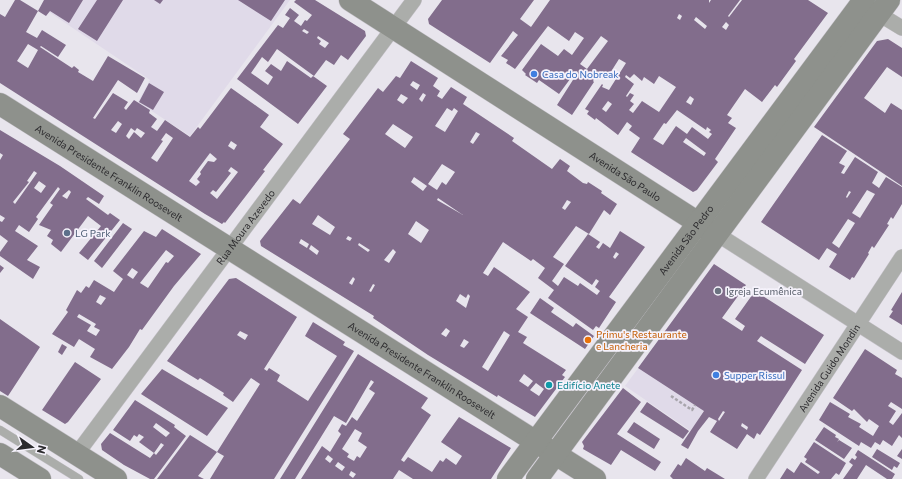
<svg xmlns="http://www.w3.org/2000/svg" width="902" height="479" viewBox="0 0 902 479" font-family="Commissioner,sans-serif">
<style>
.built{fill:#e0dae9}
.building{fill:#826d8c;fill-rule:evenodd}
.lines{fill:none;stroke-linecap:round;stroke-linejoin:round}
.lane-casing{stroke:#c6c3ca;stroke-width:9}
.street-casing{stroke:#c6c3ca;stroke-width:16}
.secondary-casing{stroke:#c6c3ca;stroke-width:23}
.path{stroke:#a8a5ac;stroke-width:2.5;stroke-dasharray:3 2;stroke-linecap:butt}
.lane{stroke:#abadaa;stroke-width:8}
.street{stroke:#abadaa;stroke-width:15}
.secondary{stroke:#8e918c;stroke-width:22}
.shop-dot{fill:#3f7fe0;stroke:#f5f2fb;stroke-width:1.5}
.service-dot{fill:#5c6f8a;stroke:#f5f2fb;stroke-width:1.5}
.worship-dot{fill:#6b7280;stroke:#f5f2fb;stroke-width:1.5}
.food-dot{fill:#e8710a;stroke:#f5f2fb;stroke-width:1.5}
.culture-dot{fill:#0f9aa8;stroke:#f5f2fb;stroke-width:1.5}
.labels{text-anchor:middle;stroke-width:3.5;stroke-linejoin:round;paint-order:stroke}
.shop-label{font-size:10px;fill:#366cbe;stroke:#f5f2fb;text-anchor:start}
.street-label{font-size:10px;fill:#2b2a2d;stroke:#f5f2fb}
.service-label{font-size:10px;fill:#4e5e75;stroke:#f5f2fb;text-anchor:start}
.worship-label{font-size:10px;fill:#5b616d;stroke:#f5f2fb;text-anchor:start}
.food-label{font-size:10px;fill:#c56008;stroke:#f5f2fb;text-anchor:start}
.culture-label{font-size:10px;fill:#0d838f;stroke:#f5f2fb;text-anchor:start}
</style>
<rect width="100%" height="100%" fill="#e8e5ed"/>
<!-- built -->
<path class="built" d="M54,0h236l-100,136 -52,-34 12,-22 -101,-68z
M679,313l73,25 50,32 -42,65 -51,-33 -18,29 -66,-45z"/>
<!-- building -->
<path class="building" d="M15,0h5l18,11 -12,21 11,6 5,-8 24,15 -8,12 -17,-11 -1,1 32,21 2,-2 5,4 -1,2 15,9 15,-25 37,22 -8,15 -19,-13 -25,38 2,1 18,-26 15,9 -4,6 2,2 8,-10 16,10 -1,3 8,6 -6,8 6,4 8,-11 25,17 8,-10 2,2 31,-41 38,27 -9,12 23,17 -20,26 2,1 -40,52 -1,-1 -2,2 -17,-10 -205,-131v-69l5,3zM28,44l10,6 -10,18 -11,-7zM118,121l4,3 -6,9 -5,-3zM131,128l4,3 2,-3 8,5 -4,5 -7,-6 -5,7 -3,-3zM166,133l7,5 -16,24 -6,-4 12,-17 -2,-1zM231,141l6,4 -3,5 -6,-4zM210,153l7,6 -3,3 -6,-1 -8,11 1,2 -4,5 3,3 -4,4 -7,-5zM231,167l7,5 -21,27 -7,-6 3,-3 3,2 15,-19 -3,-2z
M44,0h39l-14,23 -19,-12 -4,5 -8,-5z
M97,0h26l-26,41 -19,-12z
M154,0h9l-3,4z
M238,0h47l-14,21z
M296,0h19l50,31 1,5 -18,24 -7,-5 -7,10 -8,-5 -12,16 -37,-27 -9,13 -6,-5 -11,16 17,12 5,-8 -8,-6 6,-7 10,7 6,-10 24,17 2,-2 14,10 -29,38 -61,-45 41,-54 5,3 7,-10 -5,-3 5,-7 9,7 -5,6 7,5 4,-6 2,1 5,-6 -18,-13zM304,29l5,3 -2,2 -5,-3zM318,36l11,7 -4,5 -6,-4 2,-3 -4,-3z
M442,0h92l-14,19 11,8 19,-27h159v3l2,-3h29l-12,16 1,1 13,-17h66l20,13 -34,46 2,2 -19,26 -2,-2 -13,17 -17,-13 -18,26 5,3 -4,5 8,5 -21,31 3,3 -21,28 -4,2 -62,-40 9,-14 -11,-8 3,-4 -5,-4 -9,13 -22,-17 -1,2 -8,-6 2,-3 -4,-2 17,-25 1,1 -1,2 7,3 17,-27 -7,-4 -12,19 -8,-6 -6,9 1,1 -22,33 -15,-10 21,-33 -2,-1 -17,23 -20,-14 -2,3 -12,-8 1,-1 -4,-4 19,-26 17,12 6,-7 8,6 12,-17 -9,-6 -6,9 -21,-15 -33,43 -9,-6 2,-3 -7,-4 17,-21 -5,-4 -23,32 -61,-39 -1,-5zM679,14l3,2 -2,4 -3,-2zM696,17l11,9 -2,3 -11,-9zM726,22l3,3 -3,5 -4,-3zM601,36l7,5 -21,28 -7,-5zM634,74l8,7 2,-4 10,7 5,-8 17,11 -17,25 -17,-11 -9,12 -4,-3 5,-6 -4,-3 4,-6 -4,-2 -3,4 -1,-1 8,-12 -9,-7 1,-2 4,3zM690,96l4,3 -3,6 -5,-3zM608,101l4,3 -6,8 -4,-3zM677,110l29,20 1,-3 4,3 -2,2 3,2 -4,5 -16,-12 -5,7 -11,-8 -13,19 -10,-6 11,-16 2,1zM686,138l20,15 -2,3 -21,-14z
M888,39l14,9v29l-15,-10 -23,31 21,15 6,-10 11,7v76l-88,-59 63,-86z
M411,61l27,17 -5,8 7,5 -3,5 5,3 9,-12 16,10 -4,7 51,34 -2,3 40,28 8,-10 10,7 -3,5 16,12 4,1 1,-2 14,9 -1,2 16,11 -7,11 -6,-5 -15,24 -13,-8 -23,31 11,7 -12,17 6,5 6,-9 14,9 2,-3 17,12 3,-4 -5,-4 4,-6 -3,-2 -4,6 -27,-19 23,-32 12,8 -4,5 3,2 4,-6 7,5 10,-17 25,16 -36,50 7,5 -17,26 -3,-2 -3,4 -45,-32 6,-8 -16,-12 7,-10 -12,-9 -2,2 -28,-19 -20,31 5,3 6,-9 36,25 -14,17 12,8 -10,15 9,5 -4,6 43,27 -4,5 3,2 -30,40 -37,-22 -1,2 -69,-42 -55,-37 1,-2 -113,-70 -1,-5 33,-42 7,5 50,-65 -7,-5 35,-46 5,4 13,-16 4,2zM413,81l7,4 -3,5 -7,-5zM423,93l3,2 -4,7 -3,-3zM401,94l7,4 -5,6 -6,-4zM447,108l5,3 2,-3 4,3 -13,21 -10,-6zM393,124l20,13 -8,11 -20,-14zM476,132l4,2 -7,10 -3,-2zM442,164l13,8 -9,13 -4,-3 -5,8 -9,-6zM414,177l13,9 -4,5 -12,-9zM438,198l25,17 -26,-15zM567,200l4,2 -6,8 -3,-2zM318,215l17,12 -5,8 -18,-11zM416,221l13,9 -8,13 -13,-9zM348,236l4,2 -2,3 -4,-2zM301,239l8,5 -2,4 -8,-5zM359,243l11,7 -2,2 -10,-7zM311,245l8,6 -2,4 -8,-6zM393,249l3,3 -7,11 -5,-3zM616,252l3,2 -4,5 -2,-2zM353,277l2,2 -3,6 -3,-2zM373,284l2,1 -4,7 -2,-1zM460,294l6,4 2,-4 2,2 -4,12 -10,-7zM446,328l4,3 -4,6 -5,-3zM504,331l6,4 -22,36 -6,-4zM464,339l5,3 -5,6 -4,-2zM524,374l9,7 -5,6 -9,-6zM536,383l8,6 -5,7 -9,-6z
M149,83l15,9 -11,18 -14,-8z
M0,130l60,36 44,30 -5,8 -11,-7 -2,2 22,16 2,-2 10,7 -32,40 -9,-7 22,-27 -13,-10 -27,36 -10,-8 2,-4 -6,-4 4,-6 -12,-5 14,-20 -3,-2 10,-14 -2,-2 -22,30 2,2 -9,13 -10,-7 -4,6 23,15 -11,14 13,7 -7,12 -33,-23v-4l8,-11 -8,-6v-14l2,1 3,-4 -5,-3v-55l3,-5 -3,-2zM34,171l3,2 -22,31 -2,-2 16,-20 -2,-1zM39,181l7,5 -5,7 -7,-5zM69,190l2,2 -4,7 -5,-3z
M822,135l25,16 -8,12 6,3 -4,7 3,1 11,-17 23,15 -6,11 7,5 7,-11 16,10v17l-9,15 -2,-2 -4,7 2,1 -15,23 -2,-2 -4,7 1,1 -15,24 -2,-1 -2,3 -21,-13 8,-13 -10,-6 -8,12 -58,-38zM867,190l8,4 -15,24 -8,-5zM849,191l2,1 -4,6 -1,-1zM848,219l7,4 -16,25 -7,-5z
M123,223l9,6 -30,39 -8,-7z
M162,229l39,25 -27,32 -32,44 -2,-1 -11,18 -17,22 -22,-12 5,-8 -16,-10 -5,8 -22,-13 16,-22 -2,-2 11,-20 4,3 5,-7 3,2 5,-8 20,12 9,-13 -10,-8 31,-40 12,6zM166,250l8,6 -6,7 -2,-1 -18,26 -8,-5zM132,268l6,4 -5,7 -6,-4zM100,295l6,3 -5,7 -5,-3zM79,314l17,10 -2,3 6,3 -4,6 -9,-5 4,-6 -14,-8z
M714,264l32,21 -24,33 20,13 3,-5 -10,-7 20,-28 69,44 -19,29 -44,-28 -4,5 45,29 -42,65 -3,-2 -3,6 -7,-5 -10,15 -27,-17 7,-11 -8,-4 -11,14 -10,18 -7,-4 23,-34 -66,-43zM723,411l2,1 -6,9 -1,-2zM742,423l6,4 -1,3 -6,-4z
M0,265l4,3 -4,5z
M236,278l61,39 -33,52 3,2 2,-3 11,7 -3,6 31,20 29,-45 -32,-20 8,-14 32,20 -2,3 11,6 -80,128h-64l14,-23 -7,-4 43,-68 -9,-6 -18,24 -10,-7 1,-2 -24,-15 -2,2 -31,-19 62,-82zM240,331l8,4 -3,5 -8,-5z
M902,292v33l-13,-8 4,-6 -2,-1z
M540,298l14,10 -3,4 22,15 3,-4 18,13 -9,13 -55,-36z
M0,319l40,28 -32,49 -8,-5z
M62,344l5,3 -5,8 -4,-3z
M865,349l32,21 -2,4 7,4v31l-11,-7 -3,4 8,5 -7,11 4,3 9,-12v25l-3,-3 -7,11 -9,-6 -3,5 -5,-3 -4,6 -10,-6 -2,4 -40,-26 11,-18 20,12 -2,3 13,7 -2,3 14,9 6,-10 -10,-7 -2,3 -13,-13 -2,2 -19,-13z
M358,354l70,44 -7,10 10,7 -30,45 3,2 4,-5 24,15 8,-12 3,2 3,-4 10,7 6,-9 -21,-14 18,-25 52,31 -20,31h-78l-14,-9 -6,9h-92l21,-33 8,6 11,-18 -3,-3 4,-7 4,2 6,-9 5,4 18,-28 -6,-4 5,-7 -3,-2 -25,43 -12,-7 -39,63h-15zM355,429l7,4 -4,8 9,6 -7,11 -3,-2 -3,5 -7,-4 2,-3 -7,-5zM328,455l5,4 -3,4 -5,-4zM338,462l7,5 -3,4 -7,-5zM351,471l5,3 -3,4 -4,-3z
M75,362l26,17 -33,43 -3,2 -23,-14z
M162,369l66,39 -21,28 -66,-42z
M623,388l18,14 -24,32 44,28 -6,9 -34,-21 -10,15 -28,-16 1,-3 -2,-4z
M135,400l40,25 -1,2 12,9 -32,43h-4l-26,-14 -22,-15 -1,-6 9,-11 40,25 4,-5 2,2 8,-10 -3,-2 -7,10 -15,-11 5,-5 -5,-3 -2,3 -3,-2 -4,6 -17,-11zM156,423l14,10 -4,4 -13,-10z
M647,402l42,29 -6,8 -43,-27z
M634,422l26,17 -6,10 -27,-17z
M824,427l12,8 -1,2 4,2 -2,3 2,-2 13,8 -8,11 -29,-19z
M190,435l27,17 -19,24 6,3h-47z
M814,442l32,21 -7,12 -3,-2 -5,6h-51l7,-11 7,5 7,-11 17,12 2,-2 -15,-10 2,-3 -3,-2z
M877,449l23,14 -3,5 -3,-2 -2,4 -20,-13z
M902,449v10l-5,-3z
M858,450l37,24 -3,5h-5l-21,-14 -9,14h-14l10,-14 -4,-3 3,-4 3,2 2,-3 -2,-2z
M686,458l19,13 2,-3 18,11h-52l-3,-3 8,-12 3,2z"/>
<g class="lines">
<!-- lane casing -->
<g class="lane-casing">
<path id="lane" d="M0,430l79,49"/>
</g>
<!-- street casing -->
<g class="street-casing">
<g id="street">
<path d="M879,14l23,14"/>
<path d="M717,234l185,118"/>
<path id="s1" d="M76,455l338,-455"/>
<path id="s2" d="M756,479l146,-222"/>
</g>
</g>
<!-- secondary casing -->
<g class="secondary-casing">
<g id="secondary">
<path id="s3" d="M350,0l361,231"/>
<path id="s4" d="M0,104l595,375"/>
<path d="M0,406l116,73"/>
<path d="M0,454l40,25"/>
<path id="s5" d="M508,479l356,-479"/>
<path d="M537,479l352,-479"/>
</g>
</g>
<!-- path -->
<path class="path" d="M671,396l21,14 3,-5"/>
<!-- lane -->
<use href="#lane" class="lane"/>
<!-- street -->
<use href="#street" class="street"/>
<!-- secondary -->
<use href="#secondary" class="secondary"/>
</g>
<!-- markers -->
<g class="shop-dot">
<circle cx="534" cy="74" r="4"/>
<circle cx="716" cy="375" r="4"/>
</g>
<circle class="service-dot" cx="67" cy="233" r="4"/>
<circle class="worship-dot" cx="718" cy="291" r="4"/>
<circle class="food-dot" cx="588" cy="340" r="4"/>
<circle class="culture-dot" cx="549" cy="385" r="4"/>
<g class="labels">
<!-- shop labels -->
<g class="shop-label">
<text x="542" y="78">Casa do Nobreak</text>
<text x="724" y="379">Supper Rissul</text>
</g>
<!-- street labels -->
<g class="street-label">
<text dy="4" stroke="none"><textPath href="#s4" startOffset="129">Avenida Presidente Franklin Roosevelt</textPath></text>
<text dy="4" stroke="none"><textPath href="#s3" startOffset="327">Avenida São Paulo</textPath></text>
<text dy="4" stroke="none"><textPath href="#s1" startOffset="284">Rua Moura Azevedo</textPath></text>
<text dy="4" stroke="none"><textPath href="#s5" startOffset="298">Avenida São Pedro</textPath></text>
<text dy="4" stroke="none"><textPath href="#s2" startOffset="133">Avenida Guido Mondin</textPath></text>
<text dy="4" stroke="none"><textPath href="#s4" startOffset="499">Avenida Presidente Franklin Roosevelt</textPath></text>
</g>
<!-- service labels -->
<g class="service-label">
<text x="75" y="237">LG Park</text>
</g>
<!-- worship labels -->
<g class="worship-label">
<text x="726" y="295">Igreja Ecumênica</text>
</g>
<!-- food labels -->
<g class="food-label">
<text x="596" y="338">Primu's Restaurante<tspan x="596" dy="12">e Lancheria</tspan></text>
</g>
<!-- culture labels -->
<g class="culture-label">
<text x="557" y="389">Edifício Anete</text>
</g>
</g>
<!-- north arrow -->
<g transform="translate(32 447) rotate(104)" stroke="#f5f2fb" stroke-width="3" paint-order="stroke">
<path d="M0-3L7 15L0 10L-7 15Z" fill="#2b2a2d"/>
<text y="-6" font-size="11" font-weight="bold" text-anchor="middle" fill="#2b2a2d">N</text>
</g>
</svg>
